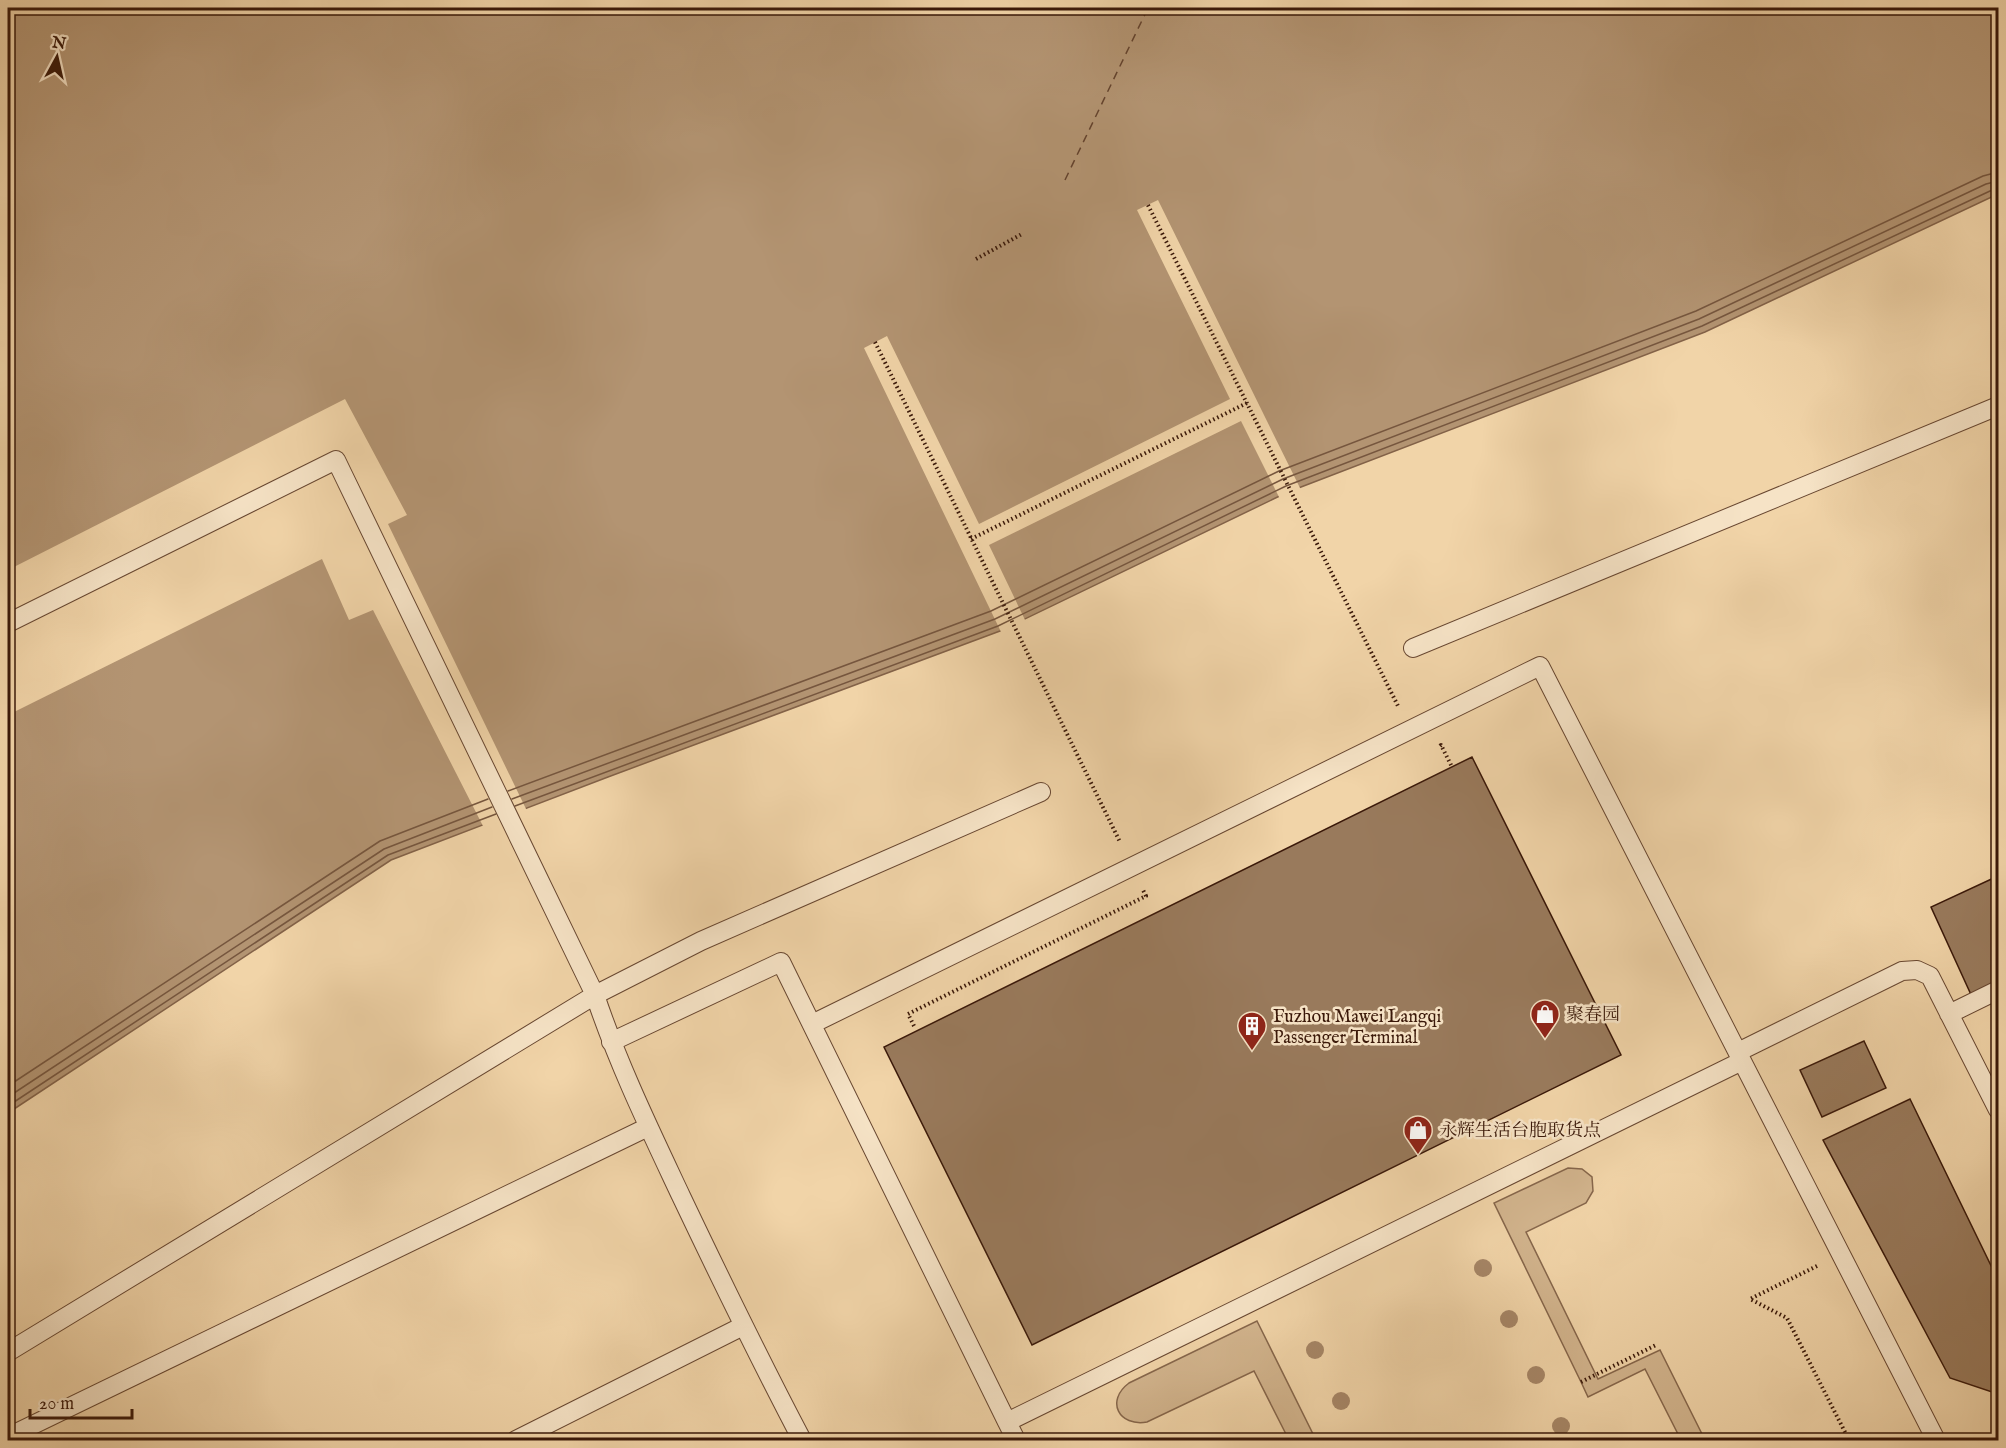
<svg xmlns="http://www.w3.org/2000/svg" width="2006" height="1448" viewBox="0 0 2006 1448" font-family="'IM FELL English','Noto Serif SC',serif">
<style>
.green{fill:#d2b48d;stroke:#86664b;stroke-width:1.5}
.water{fill:#b39472;stroke:#836248;stroke-width:1.5}
.pier{fill:#f1d4a8}
.lines{fill:none;stroke-linecap:round;stroke-linejoin:round}
.shore{stroke:#76563e;stroke-width:1.5}
.ferry{stroke:#64432e;stroke-width:1.5;stroke-dasharray:8 6;stroke-linecap:butt}
.building{fill:#997a5c;stroke:#3a1809;stroke-width:1.5}
.service-casing{stroke:#684731;stroke-width:20}
.path{stroke:#3a1809;stroke-width:4;stroke-dasharray:1.5 3;stroke-linecap:butt}
.service{stroke:#f6e3c6;stroke-width:18}
.tree{fill:#a68667}
.labels{text-anchor:middle;stroke-width:5;stroke-linejoin:round;paint-order:stroke}
.poi-label{font-size:18px;fill:#3a1809;stroke:#f6e3c6;text-anchor:start}
</style>
<rect width="100%" height="100%" fill="#f1d4a8"/>
<filter id="stains"><feTurbulence type="fractalNoise" baseFrequency=".00333" numOctaves="4"/><feColorMatrix values="0 0 0 0 .2 0 0 0 0 .09 0 0 0 0 .02 0 0 0 .5 -.17"/></filter>
<radialGradient id="worn" r=".72"><stop offset=".6" stop-color="#630" stop-opacity="0"/><stop offset="1" stop-color="#630" stop-opacity=".3"/></radialGradient>
<!-- green -->
<path class="green" d="M1568,1168l14,1 10,8 1,14 -7,12 -60,29 72,147 62,-29 45,90h-24l-36,-71 -57,28 -7,-15 -87,-179z
M1257,1321l59,119h-27l-35,-69 -107,51c-28,5 -42,-21 -18,-39z"/>
<!-- water -->
<path class="water" d="M8,8h1990v186l-293,138 -417,160 -288,139 -392,146 -217,83 -383,253z"/>
<!-- pier -->
<path class="pier" d="M1158,200l143,290 -21,9 -39,-78 -252,124 37,77 -24,12 -138,-286 23,-12 92,188 251,-125 -93,-189z
M345,399l62,116 -19,9 139,287 -43,17 -111,-218 -24,10 -27,-61 -314,156v-145z"/>
<g class="lines">
<!-- shore -->
<path class="shore" d="M508,791l483,-180 288,-140 417,-160 287,-135 15,-4
M512,799l483,-180 288,-140 416,-160 287,-135 12,-3
M515,806l483,-180 288,-140 416,-160 288,-135 8,-2
M8,1086l372,-245 108,-42
M8,1097l376,-248 108,-42
M8,1106l380,-251 108,-41"/>
<!-- ferry -->
<path class="ferry" d="M1065,180l83,-172"/>
</g>
<!-- building -->
<path class="building" d="M1472,757l149,298 -589,290 -148,-298z
M1998,876v111l-25,12 -42,-92z
M1864,1041l22,47 -64,29 -22,-47z
M1910,1099l88,181v114l-48,-16 -127,-238z"/>
<g class="lines">
<!-- service casing -->
<g class="service-casing">
<path id="service" d="M8,623l328,-163 259,535c23,69 55,135 86,201 39,82 79,164 121,244
M1413,648l585,-242
M1949,1014l49,-24
M812,1024l728,-358 202,395
M611,1042l170,-80 226,460
M1738,1052l164,-81 15,-1 13,6 68,134
M8,1352l587,-357 106,-54 340,-149
M12,1435l636,-308
M516,1440l227,-114
M1016,1440l-9,-18 735,-361 194,379"/>
</g>
<!-- path -->
<path class="path" d="M1148,205l250,501
M976,259l46,-25
M875,342l245,500
M971,539l276,-136
M1440,746l1,-1 11,22
M914,1026l-6,-12 238,-118 -3,-6
M1817,1266l-67,33 37,19 62,122
M1581,1382l75,-37"/>
<!-- service -->
<use href="#service" class="service"/>
</g>
<!-- trees -->
<g class="tree">
<circle cx="1483" cy="1268" r="9"/>
<circle cx="1509" cy="1319" r="9"/>
<circle cx="1315" cy="1350" r="9"/>
<circle cx="1536" cy="1375" r="9"/>
<circle cx="1341" cy="1401" r="9"/>
<circle cx="1561" cy="1426" r="9"/>
</g>
<!-- icons -->
<defs>
<g id="shop-pin" transform="scale(1.5)"><path d="M0 17L-7.5 6A9.5 9.5 0 1 1 7.5 6Z" fill="#8f2418" stroke="#f6e3c6"/><path d="M-5-2.5h2.3a2.7 3.5 0 0 1 5.4 0H5L5.5 6h-11ZM-1.5-2.5h3a1.5 2.3 0 0 0-3 0Z" fill="#fff"/></g>
<g id="building-pin" transform="scale(1.5)"><path d="M0 17L-7.5 6A9.5 9.5 0 1 1 7.5 6Z" fill="#8f2418" stroke="#f6e3c6"/><path d="M-4-6H4V6H1V3H-1V6H-4ZM-2.5-4.3h1.7v1.8h-1.7ZM.8-4.3h1.7v1.8H.8ZM-2.5-1h1.7V.8h-1.7ZM.8-1h1.7V.8H.8Z" fill="#fff"/></g>
</defs>
<g fill-rule="evenodd">
<use href="#shop-pin" x="1545" y="1014"/>
<use href="#building-pin" x="1252" y="1026"/>
<use href="#shop-pin" x="1418" y="1130"/>
</g>
<g class="labels">
<!-- poi labels -->
<g class="poi-label">
<text x="1566" y="1020">聚春园</text>
<text x="1273" y="1022">Fuzhou Mawei Langqi<tspan x="1273" dy="21">Passenger Terminal</tspan></text>
<text x="1439" y="1136">永辉生活台胞取货点</text>
</g>
</g>
<!-- margin -->
<rect width="2006" height="1448" fill="none" stroke="#f1d4a8" stroke-width="30"/>
<rect x="9" y="9" width="1988" height="1430" fill="none" stroke="#3a1809" stroke-width="3"/>
<rect x="15" y="15" width="1976" height="1418" fill="none" stroke="#3a1809" stroke-width="1.5"/>
<!-- north arrow -->
<g transform="translate(57 57) rotate(8)" stroke="#f6e3c6" stroke-width="4.5" paint-order="stroke">
<path d="M0-4.5L10 22L0 15L-10 22Z" fill="#3a1809"/>
<text y="-9" font-size="16" font-weight="bold" text-anchor="middle" fill="#3a1809">N</text>
</g>
<!-- scale -->
<path d="M30 1409v9h102v-9" fill="none" stroke="#3a1809" stroke-width="3"/>
<text x="39" y="1409" font-size="18" fill="#3a1809" stroke="#f6e3c6" stroke-width="4.5" paint-order="stroke">20 m</text>
<rect width="100%" height="100%" filter="url(#stains)"/>
<rect width="100%" height="100%" fill="url(#worn)"/>
</svg>
